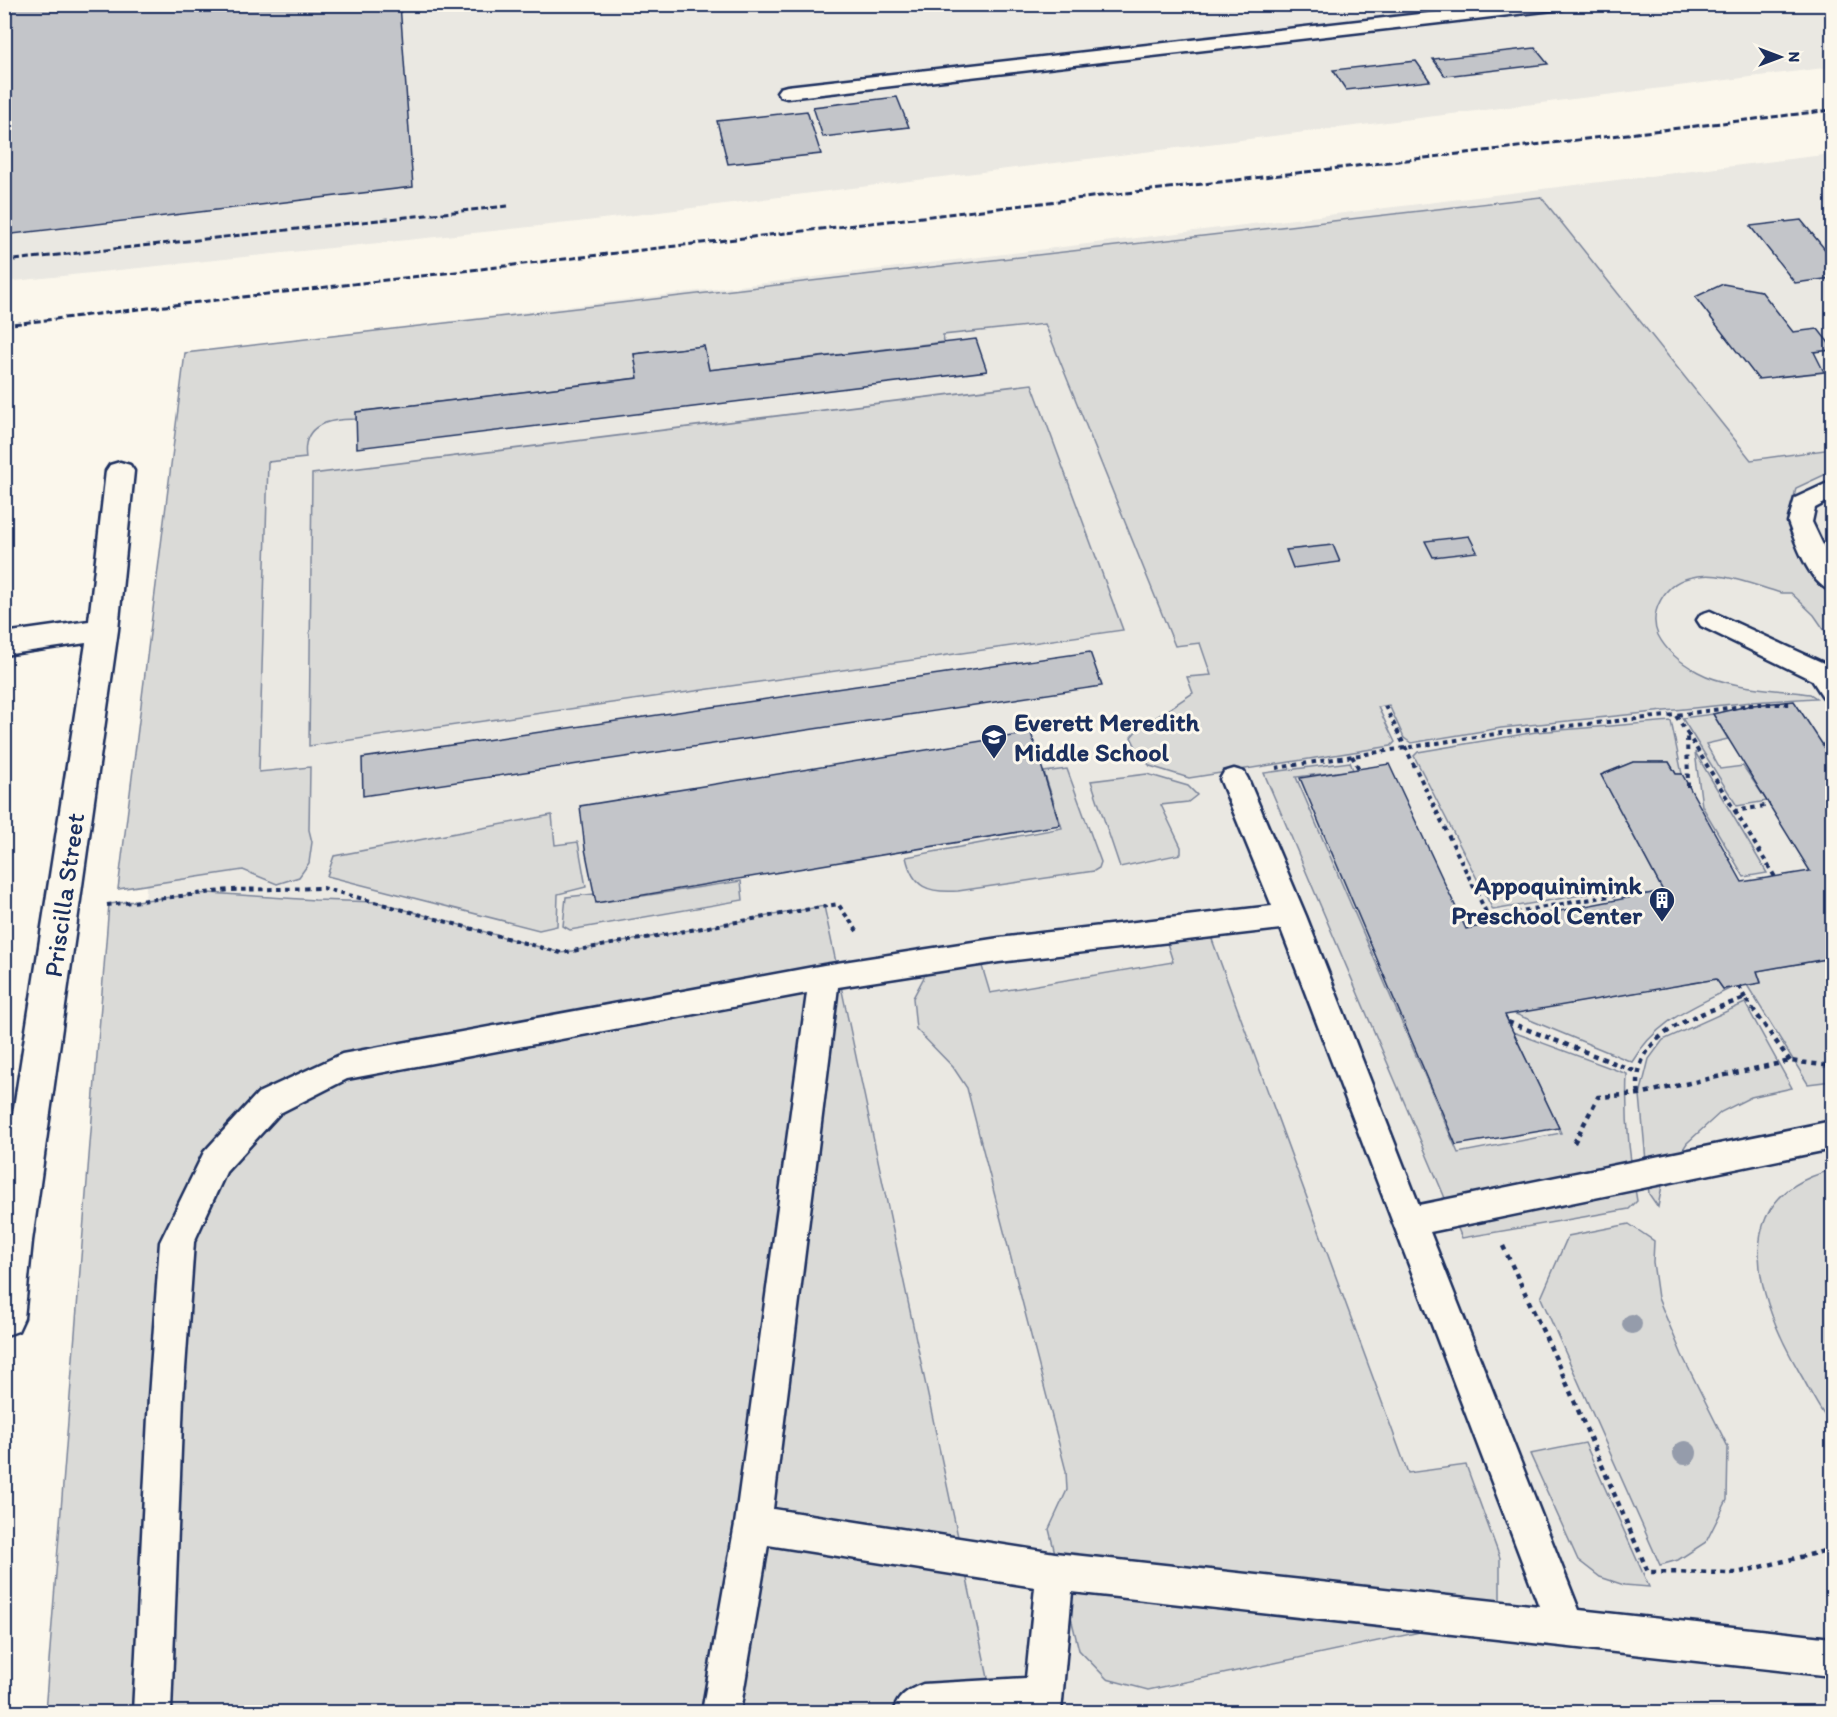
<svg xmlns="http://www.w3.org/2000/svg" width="1837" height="1717" viewBox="0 0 1837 1717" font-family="Itim,sans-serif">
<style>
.built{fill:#eae8e2}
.green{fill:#dadad7;stroke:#7a849a;stroke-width:1.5}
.building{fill:#c3c5c9;stroke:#1b2f5e;stroke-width:1.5}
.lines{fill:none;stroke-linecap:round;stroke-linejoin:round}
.lane-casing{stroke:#1b2f5e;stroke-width:5}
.street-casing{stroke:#1b2f5e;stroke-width:5}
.path-far1{stroke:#1b2f5e;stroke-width:4;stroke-dasharray:4.5 4.5;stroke-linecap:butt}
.path{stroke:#1b2f5e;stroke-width:4.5;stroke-dasharray:5 5;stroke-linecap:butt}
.lane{fill:#fbf7ec;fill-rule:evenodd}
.street{fill:#fbf7ec;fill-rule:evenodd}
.rail{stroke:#1b2f5e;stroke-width:3;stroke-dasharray:7 3;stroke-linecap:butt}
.tree{fill:#959cab}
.labels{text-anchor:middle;stroke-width:6;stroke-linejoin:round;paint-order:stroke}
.poi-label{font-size:26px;font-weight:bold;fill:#1b2f5e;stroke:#fbf7ec;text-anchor:start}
.street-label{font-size:26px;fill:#1b2f5e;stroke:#fbf7ec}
</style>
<rect width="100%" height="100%" fill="#fbf7ec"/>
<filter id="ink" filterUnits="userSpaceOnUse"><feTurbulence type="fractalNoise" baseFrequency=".0167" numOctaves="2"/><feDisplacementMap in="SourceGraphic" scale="12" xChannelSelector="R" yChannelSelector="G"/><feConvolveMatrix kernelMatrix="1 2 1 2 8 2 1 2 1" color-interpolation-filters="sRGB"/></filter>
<g filter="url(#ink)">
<!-- built -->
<path class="built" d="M1832,4v63l-1254,155 -573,60 -1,-277z
M1832,154v1558h-1746l99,-1359z"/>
<!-- green -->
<path class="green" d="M1541,197l210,263 81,-11v25l-8,1 -28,13 -7,32 43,62v59l-18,-26 -23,-22h-10c-29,-8 -62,-24 -93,-15 -23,6 -40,34 -30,57 8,16 25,29 40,37 29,16 79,17 112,22l6,4 -64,4 -251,26 -90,15 -7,-5 -15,-33 -11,2 17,35 -4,4 -202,32 -39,-12 -12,-15 -7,-14 6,-7 56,-37 -6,-16 24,-2 -11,-32 -25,3 -130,-322 -102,11 1,7 -235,28 -5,-24 -70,8 4,24 -281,34 -1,7c-27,0 -55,5 -50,39l-38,4 -9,310 51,-5 -1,63 3,12 -3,21 -10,14 -22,7 -34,-14 -125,19 67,-536z
M1032,384l91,246 -814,116 3,-272z
M1713,714l15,25 -22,5 14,25 23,-3 24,35 -30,5 -55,-88z
M1671,721l11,53h-6l-7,-12h-36l-32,13 62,116 -40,8 -6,-10 -124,21 -79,-154 4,-4 118,-20z
M1695,752l72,121 -23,4 -42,-71z
M1350,762l3,8 -57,7 162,376 103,-20 -48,-101 114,42c-2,44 2,84 10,127l-8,8 -167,29 -198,-465z
M1067,769l34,93 -2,6 -5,3 -136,20c-30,2 -45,-3 -52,-34l156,-29 -18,-56z
M1147,774l41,12 9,9 -9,7 -27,3 20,42v7l-61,13 -29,-86z
M552,815l3,30 23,-3 8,45 -28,7 -1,32 -18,4 -212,-54 7,-20z
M741,881l2,19 -173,30 -7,-4 3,-29 28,-3 3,9z
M208,893l107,7 62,2 184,51 263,-47 167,786 -7,20h-939l64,-808z
M1162,927l48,7 198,539 58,-8 34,93v57l-352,75 -41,-11 -28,-29 -30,-121 18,-39 -1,-19 -99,-383 -14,-21 -37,-38 -3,-31 17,-32 49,-10 11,37 183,-31z
M1832,958v123l-24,3 -61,-99 14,-3 -4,-11z
M1716,979l7,10 8,-1c-41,21 -74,32 -99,74l-119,-49z
M1745,1003l47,85 -41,9 -30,15 -34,31 -24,37 -5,27 -9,-13 -9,-99 9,-36 14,-19z
M1832,1170v255c-13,-14 -21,-33 -31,-50 -42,-72 -80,-177 31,-205z
M1629,1224l25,17 -1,21 5,36 24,57 46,92 -1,53 -21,42 -28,18 -18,5 -119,-267 27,-62z
M1585,1443l64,144 -25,-2 -24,-8 -22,-17 -48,-106z"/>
<!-- building -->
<path class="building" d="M4,4h396l13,183 -409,48z
M1535,48l13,16 -103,12 -12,-17z
M1416,61l14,20 -84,9 -13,-20z
M897,97l12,30 -86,10 -10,-30z
M807,111l14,43 -93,10 -11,-43z
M1801,220l31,38v20l-37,5 -45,-57z
M1723,284l38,7 32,41 25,-3 14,18v3l-18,2 10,20 -66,7 -63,-82z
M976,339l11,32 -630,77 -1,-36 282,-34 -4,-24 70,-8 5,24z
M1469,536l8,16 -44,5 -8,-16z
M1333,545l7,17 -47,6 -7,-18z
M1090,652l12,34 -739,110 -1,-38z
M1794,701l38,58v199l-75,13 4,12 -30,5 -8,1 -7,-10 -211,36 54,113 -103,17 -156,-367 89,-14 77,165 197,-38 -62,-116 32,-13h36l7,12h6l60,108 68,-11 -97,-157 39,-9z
M1031,733l29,92 -464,78 -11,-54 -5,-43z"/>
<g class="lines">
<!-- lane casing -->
<g class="lane-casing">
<path id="lane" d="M1508,4h63l-9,5 -775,89 -7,-2 -3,-4 3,-4 7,-2z
M1832,481v18l-17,9 -3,14 20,42v27c-23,-7 -36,-48 -44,-69l7,-24z
M1710,611l120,55 2,4v30l-9,-3 -11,-17 -111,-54 -4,-6 4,-6z
M1234,769l10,3 4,7 58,137 113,289 413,-84v28l-402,83 149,378 253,28v38l-760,-84 -11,120h-168c5,-16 14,-22 30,-28l103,-6 9,-91 -267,-42 -28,167h-38l33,-188 72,-531 -460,86 -67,34 -54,59 -32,70 -11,155 -12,315h-38l16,-315 11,-155 44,-90 54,-59 84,-39 482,-89 175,-27 273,-32 -52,-127 4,-7zM1281,929l258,677 -484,-53 -282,-44 65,-522 161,-25z"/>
</g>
<!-- street casing -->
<g class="street-casing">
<path id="street" d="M120,462l10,3 4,6 -16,159 -86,611 -8,77 -6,13 -14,5v-164l82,-529 -82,12v-22l85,-12 17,-150 4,-6z"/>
</g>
<!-- path-far1 -->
<path class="path-far1" d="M1385,706l104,212 26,-6 3,6
M1676,716l11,17
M1352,756l7,13
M1276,768l232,-36 168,-17 82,-11h34
M1688,787l-1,-54 48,78 35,-6
M1735,811l40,66
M107,905l123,-15 93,-2 238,65 277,-49 19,27
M1515,912l100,-17
M1739,986l5,10"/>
<!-- path -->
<path class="path" d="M1743,995l2,3
M1508,1022l129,50
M1639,1094c-10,-62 60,-79 106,-96l45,63
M1574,1143l24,-46 41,-3 151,-33 42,5
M1503,1246l53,113 92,213 89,1 95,-24"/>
<!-- lane -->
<use href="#lane" class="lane"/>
<!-- street -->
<use href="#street" class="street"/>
<!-- rail -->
<path class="rail" d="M4,261l504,-55
M4,325l1828,-215"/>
</g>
<!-- trees -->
<g class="tree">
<circle cx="1632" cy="1324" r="10"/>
<circle cx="1685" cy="1453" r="12"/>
</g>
</g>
<!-- icons -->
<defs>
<g id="school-pin" transform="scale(1.35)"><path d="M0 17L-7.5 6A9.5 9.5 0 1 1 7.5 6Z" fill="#1b2f5e" stroke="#fbf7ec"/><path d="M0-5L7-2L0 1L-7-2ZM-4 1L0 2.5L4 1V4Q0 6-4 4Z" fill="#fff"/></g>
<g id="building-pin" transform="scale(1.35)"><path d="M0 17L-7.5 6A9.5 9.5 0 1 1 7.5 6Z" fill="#1b2f5e" stroke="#fbf7ec"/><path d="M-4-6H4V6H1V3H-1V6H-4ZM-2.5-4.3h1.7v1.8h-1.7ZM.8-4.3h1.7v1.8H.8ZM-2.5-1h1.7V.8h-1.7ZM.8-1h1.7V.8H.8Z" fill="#fff"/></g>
</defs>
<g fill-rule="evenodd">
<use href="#school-pin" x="994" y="737"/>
<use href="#building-pin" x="1662" y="900"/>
</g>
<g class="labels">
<!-- poi labels -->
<g class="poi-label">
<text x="1014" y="731">Everett Meredith<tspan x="1014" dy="30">Middle School</tspan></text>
<text x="1642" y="894" text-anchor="end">Appoquinimink<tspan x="1642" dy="30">Preschool Center</tspan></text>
</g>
<!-- street labels -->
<g class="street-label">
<text transform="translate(64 895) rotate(-82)" y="9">Priscilla Street</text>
</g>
</g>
<!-- margin -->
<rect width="1837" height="1717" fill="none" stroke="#fbf7ec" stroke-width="24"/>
<rect x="12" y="12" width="1813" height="1693" fill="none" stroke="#1b2f5e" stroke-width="2" filter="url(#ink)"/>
<!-- north arrow -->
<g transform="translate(1780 57) rotate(90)" stroke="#fbf7ec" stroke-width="4.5" paint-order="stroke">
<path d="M0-4.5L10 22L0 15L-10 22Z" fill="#1b2f5e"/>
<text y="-9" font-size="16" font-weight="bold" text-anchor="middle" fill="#1b2f5e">N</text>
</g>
</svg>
